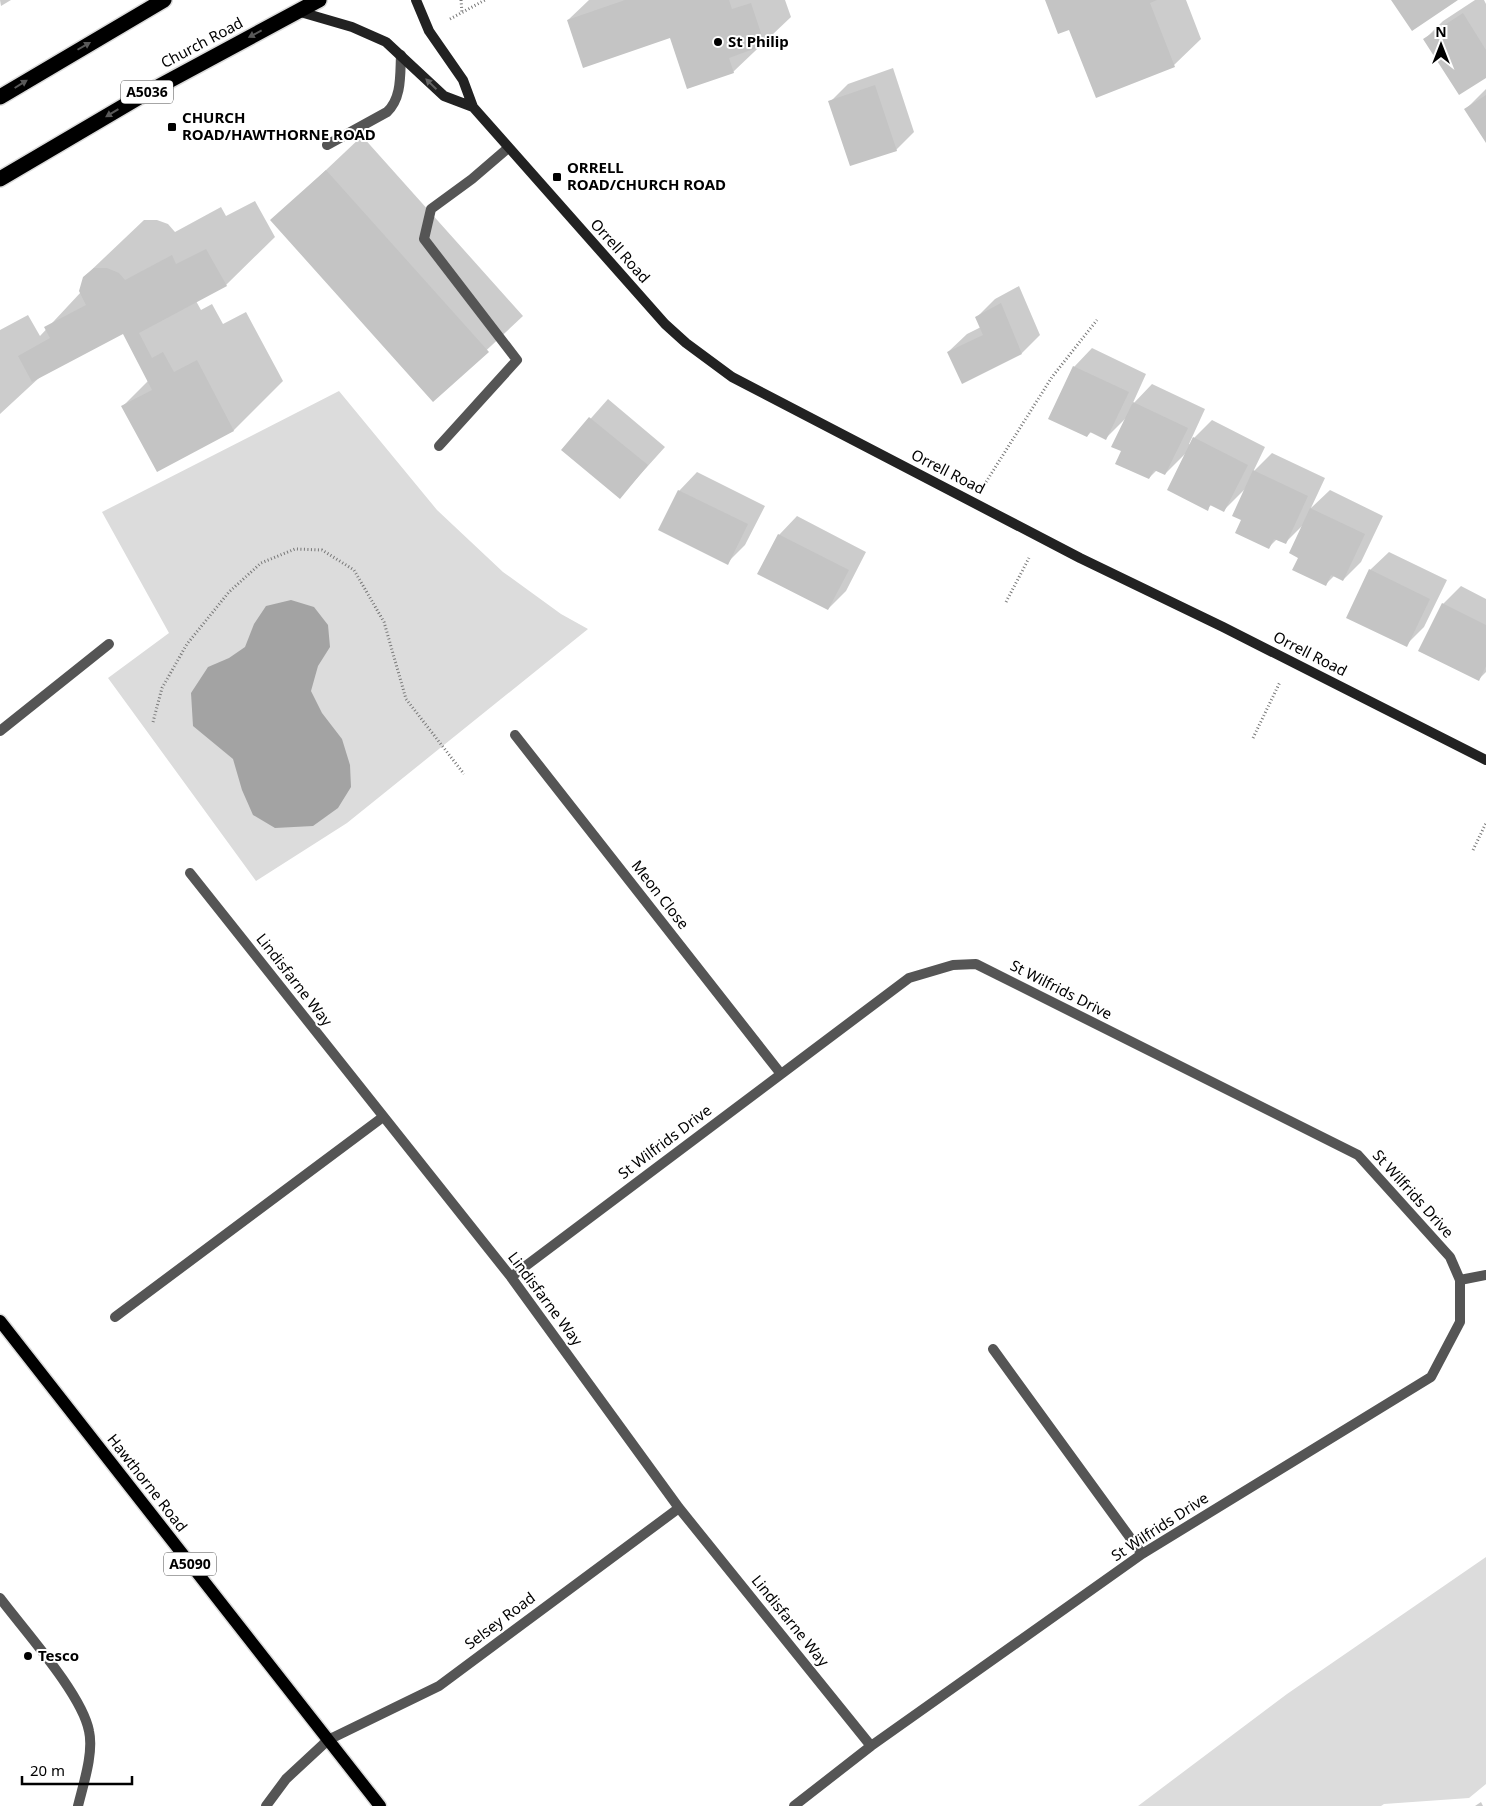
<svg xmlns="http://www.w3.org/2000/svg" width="1486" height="1806" viewBox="0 0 1486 1806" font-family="'Noto Sans',sans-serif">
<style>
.green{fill:#dcdcdc}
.water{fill:#a3a3a3}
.shadow{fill:#0003}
.building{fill:#c4c4c4}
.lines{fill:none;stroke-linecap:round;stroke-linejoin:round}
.primary-casing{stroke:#dbdbdb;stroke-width:15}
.highway-casing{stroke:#dbdbdb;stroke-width:18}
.path{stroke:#777;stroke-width:3;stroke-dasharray:1 2.5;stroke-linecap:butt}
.lane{stroke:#555;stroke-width:10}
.street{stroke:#555;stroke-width:10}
.secondary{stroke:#222;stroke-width:10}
.primary{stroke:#000;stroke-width:12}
.highway{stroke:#000;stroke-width:15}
.oneway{fill:#595959}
.oneway2{fill:#646464}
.poi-dot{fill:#000;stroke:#fff;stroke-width:2}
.labels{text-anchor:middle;stroke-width:4;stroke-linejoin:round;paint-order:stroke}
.shield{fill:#fff;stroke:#4c4c4c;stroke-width:1}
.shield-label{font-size:14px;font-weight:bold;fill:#000}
.poi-label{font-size:15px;font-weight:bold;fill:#000;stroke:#fff;text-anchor:start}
.street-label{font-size:15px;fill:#000;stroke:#fff}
</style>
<rect width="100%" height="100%" fill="#fff"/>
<!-- green -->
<path class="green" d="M339,391l98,119 66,62 58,42 27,15 -241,194 -91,58 -148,-203 61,-45 -67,-121z
M1486,1557v227l-17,14 -85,6 -3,2h-243l149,-112z"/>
<!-- water -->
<path class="water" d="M291,600l23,7 14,18 2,22 -12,19 -7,25 11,22 20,26 8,26 1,22 -13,21 -25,18 -38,2 -22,-13 -11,-25 -9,-31 -40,-33 -2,-33 17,-26 21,-9 16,-11 9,-23 12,-18z"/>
<!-- shadow -->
<path class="shadow" d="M0,0h11l-10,6z
M589,0h196l6,17 -58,55 -62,-35 -103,-17z
M1046,0h140l15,39 -27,26 -104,-37z
M1475,0h9l2,4v73l-61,-38 18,-18z
M893,68l21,64 -18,18 -66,-48 18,-18z
M1486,89v52l-20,-32z
M362,136l161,180 -90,84 -161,-179z
M255,201l20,36 -49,48 -30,16 5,9 11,-6 11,20 23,-12 37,69 -49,49 -77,40 -34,-64 26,-26 -26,-48 -83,45 -40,37v-84l28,-15 12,21 41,-44 3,-15 60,-57h13l11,4 7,8 46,-25 5,9z
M1019,286l21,49 -18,18 -74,-1 19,-18 14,-7 -4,-10 18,-18z
M1092,348l54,26 -14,31 20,-21 53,25 -16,35 2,1 3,-7 18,-18 53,27 -12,25 19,-19 53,25 -14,30 19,-18 53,26 -22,46 -18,18 -9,-4 -8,8 -26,-27 3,-32 -18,18 -8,-4 -8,8 -26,-27 2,-31 -21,21 -12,-6 -5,5 -20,-57 -22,22 -8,-4 -8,8 -26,-27 3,-33 -20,20 -15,-6 -4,4 -13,-69z
M608,399l57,48 -45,50 -57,-47z
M697,472l68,34 -20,39 -18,18 -48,-72z
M797,516l69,36 -20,39 -18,18 -49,-74z
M1389,552l58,28 -23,47 -18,18 -36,-75z
M1461,586l25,13v73l-8,8 -35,-76z
M1481,1802l2,4h-8z"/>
<!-- building -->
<path class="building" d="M625,0h104l3,9 19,-6 14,42 -36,13 5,15 -47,16 -17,-51 -87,30 -16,-48z
M1045,0h112l-7,3 25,64 -79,31 -27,-68 -11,4z
M1391,0h67l-46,31z
M1463,13l23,37v28l-27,17 -36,-56z
M875,85l22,66 -47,15 -22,-65z
M1486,95v48l-22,-34z
M326,170l163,182 -56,50 -163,-182z
M206,249l21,37 -88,47 13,25 11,-6 11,20 23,-12 37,71 -77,41 -36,-66 31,-16 -29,-56 -91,48 -14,-26 32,-18 -6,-11 42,-22 -7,-14 4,-14 11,-9h13l12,5 6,7 47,-25 4,9z
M1001,303l21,51 -60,30 -15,-32 36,-17 -8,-18z
M1073,366l56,26 -23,48 -16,-8 -3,5 -39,-18z
M1133,402l55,26 -23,47 -11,-5 -5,9 -34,-15 6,-13 -10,-4z
M589,417l59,48 -28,34 -59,-49z
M1193,437l55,28 -24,47 -14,-7 -2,6 -41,-21z
M1253,470l55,26 -22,48 -12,-5 -5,10 -34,-16 6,-13 -9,-4z
M678,490l70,34 -20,41 -70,-35z
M1310,508l55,26 -22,47 -12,-6 -5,11 -34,-16 6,-12 -9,-5z
M778,534l71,36 -21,40 -71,-36z
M1369,569l61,30 -23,48 -61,-29z
M1442,603l44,22v41l-7,15 -61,-30z"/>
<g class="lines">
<!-- primary casing -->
<g class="primary-casing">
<path id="primary" d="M0,1321l380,485"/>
</g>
<!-- highway casing -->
<g class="highway-casing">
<path id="highway" d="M0,97l164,-97
M0,179l141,-83 178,-96"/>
</g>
<!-- path -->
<path class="path" d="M461,0l1,13
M450,19l35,-19
M986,482l66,-105 45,-57
M1006,602l23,-44
M153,722l9,-34 25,-44 42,-52 32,-29 34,-14 27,1 32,20 30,52 22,77 58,75
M1253,738l27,-56
M1473,850l13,-27"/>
<!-- lane -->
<path class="lane" d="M327,145l60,-33c15,-14 13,-37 14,-57
M439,446l78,-86 -93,-121 7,-30 41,-30 36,-31
M0,731l109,-87
M0,1598c24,32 82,96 89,133 5,22 -6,54 -11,75
M266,1806l20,-27 42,-39"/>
<!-- street -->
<path class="street" d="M515,735l266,339
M190,873l321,404 168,231 192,238
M511,1277l398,-299 44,-13 23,-1 382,191 92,102 10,23v42l-29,55 -289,177 -271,192 -77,60
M1460,1280l26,-5
M115,1317l268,-200
M993,1349l149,205
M328,1740l111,-54 240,-178"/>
<!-- secondary -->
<path class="secondary" d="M416,0l13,31 34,49 10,27 192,217 21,19 46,34 348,181 143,69 263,133
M297,11l55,16 34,15 58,54 29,11"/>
<!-- primary -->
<use href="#primary" class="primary"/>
<!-- highway -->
<use href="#highway" class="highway"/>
</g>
<!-- one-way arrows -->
<defs><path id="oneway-solid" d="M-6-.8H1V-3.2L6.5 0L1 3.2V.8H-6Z" transform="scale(1.25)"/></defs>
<g class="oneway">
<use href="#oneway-solid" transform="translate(255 34) rotate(152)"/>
<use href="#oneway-solid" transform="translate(84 46) rotate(-30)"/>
<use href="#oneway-solid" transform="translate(21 84) rotate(-32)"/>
<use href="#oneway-solid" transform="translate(112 113) rotate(149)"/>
</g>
<use class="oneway2" href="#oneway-solid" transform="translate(431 84) rotate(-136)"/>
<!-- markers -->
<g class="poi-dot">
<circle cx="718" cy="42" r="5"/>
<rect x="167" y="122" width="10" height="10" rx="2.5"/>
<rect x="552" y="172" width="10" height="10" rx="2.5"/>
<circle cx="28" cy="1656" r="5"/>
</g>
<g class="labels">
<!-- shield labels -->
<g class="shield">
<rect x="121" y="80.5" width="52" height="23" rx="4"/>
<rect x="164" y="1552.5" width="52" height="23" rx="4"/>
</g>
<g class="shield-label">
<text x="147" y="97">A5036</text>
<text x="190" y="1569">A5090</text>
</g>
<!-- poi labels -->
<g class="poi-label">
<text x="728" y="47">St Philip</text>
<text x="182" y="123">CHURCH<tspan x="182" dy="17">ROAD/HAWTHORNE ROAD</tspan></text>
<text x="567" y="173">ORRELL<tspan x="567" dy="17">ROAD/CHURCH ROAD</tspan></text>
<text x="38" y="1661">Tesco</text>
</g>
<!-- street labels -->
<g class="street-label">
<text transform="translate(202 43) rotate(-28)" y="5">Church Road</text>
<text transform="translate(620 251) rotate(48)" y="5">Orrell Road</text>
<text transform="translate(948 472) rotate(27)" y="5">Orrell Road</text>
<text transform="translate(1310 654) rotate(27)" y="5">Orrell Road</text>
<text transform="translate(660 895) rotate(52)" y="5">Meon Close</text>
<text transform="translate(294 980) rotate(52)" y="5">Lindisfarne Way</text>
<text transform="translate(1061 990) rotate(27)" y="5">St Wilfrids Drive</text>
<text transform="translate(665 1142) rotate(-37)" y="5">St Wilfrids Drive</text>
<text transform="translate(1413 1194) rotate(48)" y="5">St Wilfrids Drive</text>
<text transform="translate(545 1299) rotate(53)" y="5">Lindisfarne Way</text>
<text transform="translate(147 1483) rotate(52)" y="5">Hawthorne Road</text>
<text transform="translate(1160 1527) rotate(-33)" y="5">St Wilfrids Drive</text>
<text transform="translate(500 1621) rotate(-37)" y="5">Selsey Road</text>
<text transform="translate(790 1621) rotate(51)" y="5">Lindisfarne Way</text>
</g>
</g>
<!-- north arrow -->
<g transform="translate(1441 45)" stroke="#ffffff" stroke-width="4" paint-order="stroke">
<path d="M0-4L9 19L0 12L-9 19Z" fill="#000000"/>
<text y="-8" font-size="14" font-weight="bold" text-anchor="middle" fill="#000000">N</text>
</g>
<!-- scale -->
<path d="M22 1776v8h110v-8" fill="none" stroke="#000000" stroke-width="2.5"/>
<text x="30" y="1776" font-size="15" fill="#000000" stroke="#ffffff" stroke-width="4" paint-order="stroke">20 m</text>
</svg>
